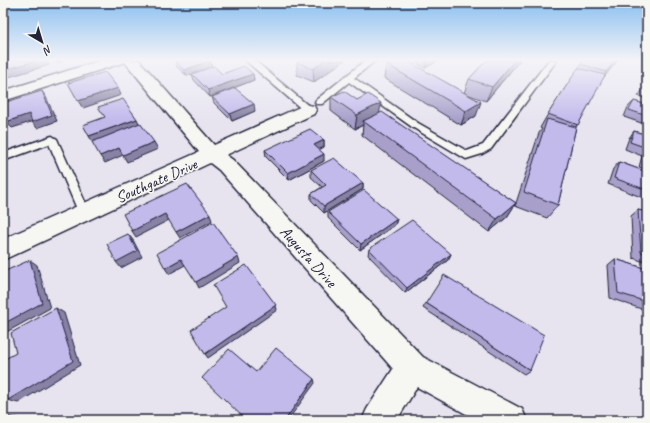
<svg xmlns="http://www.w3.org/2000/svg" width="650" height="423" viewBox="0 0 650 423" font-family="Caveat,sans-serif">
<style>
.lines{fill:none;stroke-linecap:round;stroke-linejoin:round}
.service-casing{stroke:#22223b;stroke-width:3}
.minor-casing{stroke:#22223b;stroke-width:3}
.service{fill:#f6f6f2;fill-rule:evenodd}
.minor{fill:#f6f6f2;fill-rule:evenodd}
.wall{fill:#a8a0cb;stroke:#22223b}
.shaded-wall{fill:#8882a5;stroke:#22223b}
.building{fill:#c3baec;stroke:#22223b}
.labels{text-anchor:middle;stroke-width:3.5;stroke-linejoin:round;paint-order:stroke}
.street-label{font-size:16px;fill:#22223b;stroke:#f6f6f2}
</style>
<rect width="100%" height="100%" fill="#e7e4f0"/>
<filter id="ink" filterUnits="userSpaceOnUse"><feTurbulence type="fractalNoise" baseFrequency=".025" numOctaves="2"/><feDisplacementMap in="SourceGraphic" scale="8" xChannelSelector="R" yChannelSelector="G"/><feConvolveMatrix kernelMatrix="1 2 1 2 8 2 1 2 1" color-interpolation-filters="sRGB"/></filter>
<g filter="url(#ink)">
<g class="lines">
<!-- service casing -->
<g class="service-casing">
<path id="service" d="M245,60h9l57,48 2,2 -2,2h-6z
M366,60h10l-22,18 64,45 49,28 16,-6 66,-85h8l-66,89 -9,5 -16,5 -54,-32 -63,-45 -27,22h-6l-1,-2 1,-2z
M52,136l5,3 33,74 -2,3 -4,2 -4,-2 -31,-72 -46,17v-8z"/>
</g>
<!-- minor casing -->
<g class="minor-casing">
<path id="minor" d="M102,60h37l75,85 88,-39 6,-1 6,1 2,4 -2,4 -88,41 7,5 190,197 99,52 5,11h-50l-60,-33 -20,33h-35l5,-11 26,-40 -174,-199 -9,-7 -207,97v-21l196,-87 -74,-90 -122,39v-10z"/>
</g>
<!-- service -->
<use href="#service" class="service"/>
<!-- minor -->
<use href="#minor" class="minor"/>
</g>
<!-- wall -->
<path class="wall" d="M299,60h46l-31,22 -17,-7v-13z
M412,60h28l-15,8z
M487,60h33l-34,41 -22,-8 5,-14z
M618,60l-16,19 -26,48 -18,78 -11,13 -32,-12 1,-3 -9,14 -18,15 -127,-97 1,-10 -8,4 -24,-18v-14l26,3 23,13 136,90 23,-70 3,-4 -2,-1 8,-14 33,-50z
M175,61h35l2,6 10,7h31l1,6 -44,17 -16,-17 -2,-6 -5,2 -10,-9z
M386,64l90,52 -15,9 -77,-47z
M647,85v14l-9,-3z
M212,97l43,14 -23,10 -18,-18z
M634,101l13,4v20l-23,-8 4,-10z
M647,125v10l-4,-1z
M634,131l13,4v35l-8,-3 3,-11 -17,-7 4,-11z
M324,140v7l-5,3 5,11 -35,19 -23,-23 -1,-7z
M619,162l28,10v37l-3,-2 2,-8 -38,-15 5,-15z
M311,170l52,13v6l-39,24 -13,-13v-6l11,-7 -11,-10z
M638,210l9,2v51l-14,-5 -2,-42z
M328,212l69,7 -2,6 -35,25 -32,-32z
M369,249l82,5 -3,6 -43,33 -37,-38z
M615,259l32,10v42l-37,-13 -2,-33z
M426,303l104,67 -6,4 -101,-66z"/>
<!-- shaded-wall -->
<path class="shaded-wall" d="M39,60h8l2,5 -40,12 -5,-7z
M56,60h9l-8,3z
M325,60h20l-31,22 -1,-13z
M427,60h13l-15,8z
M515,60h5l-34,41 6,-14z
M616,60h2l-21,26 9,-14z
M210,61l2,6 -25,9 -3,-6z
M253,74l1,6 -44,17 -2,-7z
M118,88l3,7 -38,13 -5,-7z
M42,91l4,6 11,24 -20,7 -5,-6z
M481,102l-5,14 -15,9 5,-14z
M381,103l-2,14 -16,4v4l-8,4 2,-14z
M254,104l1,7 -23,10 -2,-7z
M29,114l5,7 -22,7 -6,-6z
M137,119l3,6 -47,18 -4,-7z
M324,140v7l-10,5v-7z
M154,142l4,7 -31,13 -4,-7z
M119,148l4,7 -18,8 -5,-7z
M324,154v7l-35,19 -1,-7z
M363,183v6l-39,24v-7z
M516,203l-9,14 -18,15 8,-13z
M165,214l4,6 -33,17 -4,-6z
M210,214l2,7 -32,17 -4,-6z
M397,219l-2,6 -35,25 1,-6z
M128,234l5,6 9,17 -21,11 -5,-6z
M451,254l-3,6 -43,33 2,-5z
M238,257l2,6 -41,25 -3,-6z
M181,259l4,6 -16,9 -4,-6z
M30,260l7,5 13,43 -47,26v-10z
M276,305l1,5 -69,48 -3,-4z
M56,308l8,5 16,52 -62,38 -10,-3z
M314,379l1,4 -27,37h-3z"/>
<!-- building -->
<path class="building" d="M3,60h36l-35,10 -1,-4z
M210,60v1l-26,9 -9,-9z
M299,60h26l-12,9 -16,-7z
M395,60h11l75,42 -15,9 -80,-47z
M487,60h28l-23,27 -23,-8z
M584,60h32l-10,12 -25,-8z
M214,66l8,8 22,-8 9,8 -45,16 -16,-16z
M578,68l27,7 -27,50 -30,-11z
M105,72l13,16 -40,13 -10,-18z
M647,85v5l-4,-1z
M235,88l19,16 -24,10 -18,-17z
M42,91l10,24 -20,7 -3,-8 -23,8 -3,-9v-10z
M344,91l13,9 11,-6 13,9 -24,12 -26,-18z
M123,99l14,20 -48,17 -6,-11 22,-8 -7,-10z
M634,101l13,4v11l-18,-6z
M382,112l134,91 -19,16 -134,-98z
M547,119l29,8 -18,78 -34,-13z
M140,123l14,19 -31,13 -4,-7 -19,8 -8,-14z
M310,129l14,11 -10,5 10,9 -36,19 -23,-23z
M634,131l13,4v13l-17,-6z
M647,154v7l-2,-1z
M334,158l29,25 -39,23 -13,-12 15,-9 -15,-15z
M619,162l28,10v18l-33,-12z
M187,184l23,30 -34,18 -11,-18 -33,17 -9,-17z
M364,190l33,29 -36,25 -33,-32z
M638,210l9,2v42l-6,-2z
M412,220l39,34 -44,34 -38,-39z
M213,222l25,35 -42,25 -15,-23 -16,9 -8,-15z
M128,234l9,17 -21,11 -9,-18z
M615,259l32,10v33l-29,-9z
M30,260l12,43 -39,21v-52z
M246,265l30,40 -71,49 -14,-24 35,-23 -13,-22z
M444,275l100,60 -14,35 -104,-67z
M56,308l17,53 -65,39 -5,-23v-17l13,-7 -5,-20z
M276,348l38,31 -29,41h-39l-44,-42 27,-29 27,23z
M3,416l27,4h-27z"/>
</g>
<!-- sky -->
<linearGradient id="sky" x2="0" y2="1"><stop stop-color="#8bc0f0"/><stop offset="0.5" stop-color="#f4f3f8"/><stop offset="1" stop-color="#f4f3f8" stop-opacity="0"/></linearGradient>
<rect width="650" height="120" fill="url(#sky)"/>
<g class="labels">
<!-- street labels -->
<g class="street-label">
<text transform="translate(156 180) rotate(-24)" y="6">Southgate Drive</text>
<text transform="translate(309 256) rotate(48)" y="6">Augusta Drive</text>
</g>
</g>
<!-- margin -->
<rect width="650" height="423" fill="none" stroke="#f6f6f2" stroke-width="16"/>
<rect x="8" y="8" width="634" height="407" fill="none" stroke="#22223b" stroke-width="1.5" filter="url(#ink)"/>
<!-- north arrow -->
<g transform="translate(42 42) rotate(142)" stroke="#f6f6f2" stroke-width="3" paint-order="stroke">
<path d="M0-3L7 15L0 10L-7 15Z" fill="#22223b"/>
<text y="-6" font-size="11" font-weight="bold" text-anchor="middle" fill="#22223b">N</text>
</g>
</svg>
